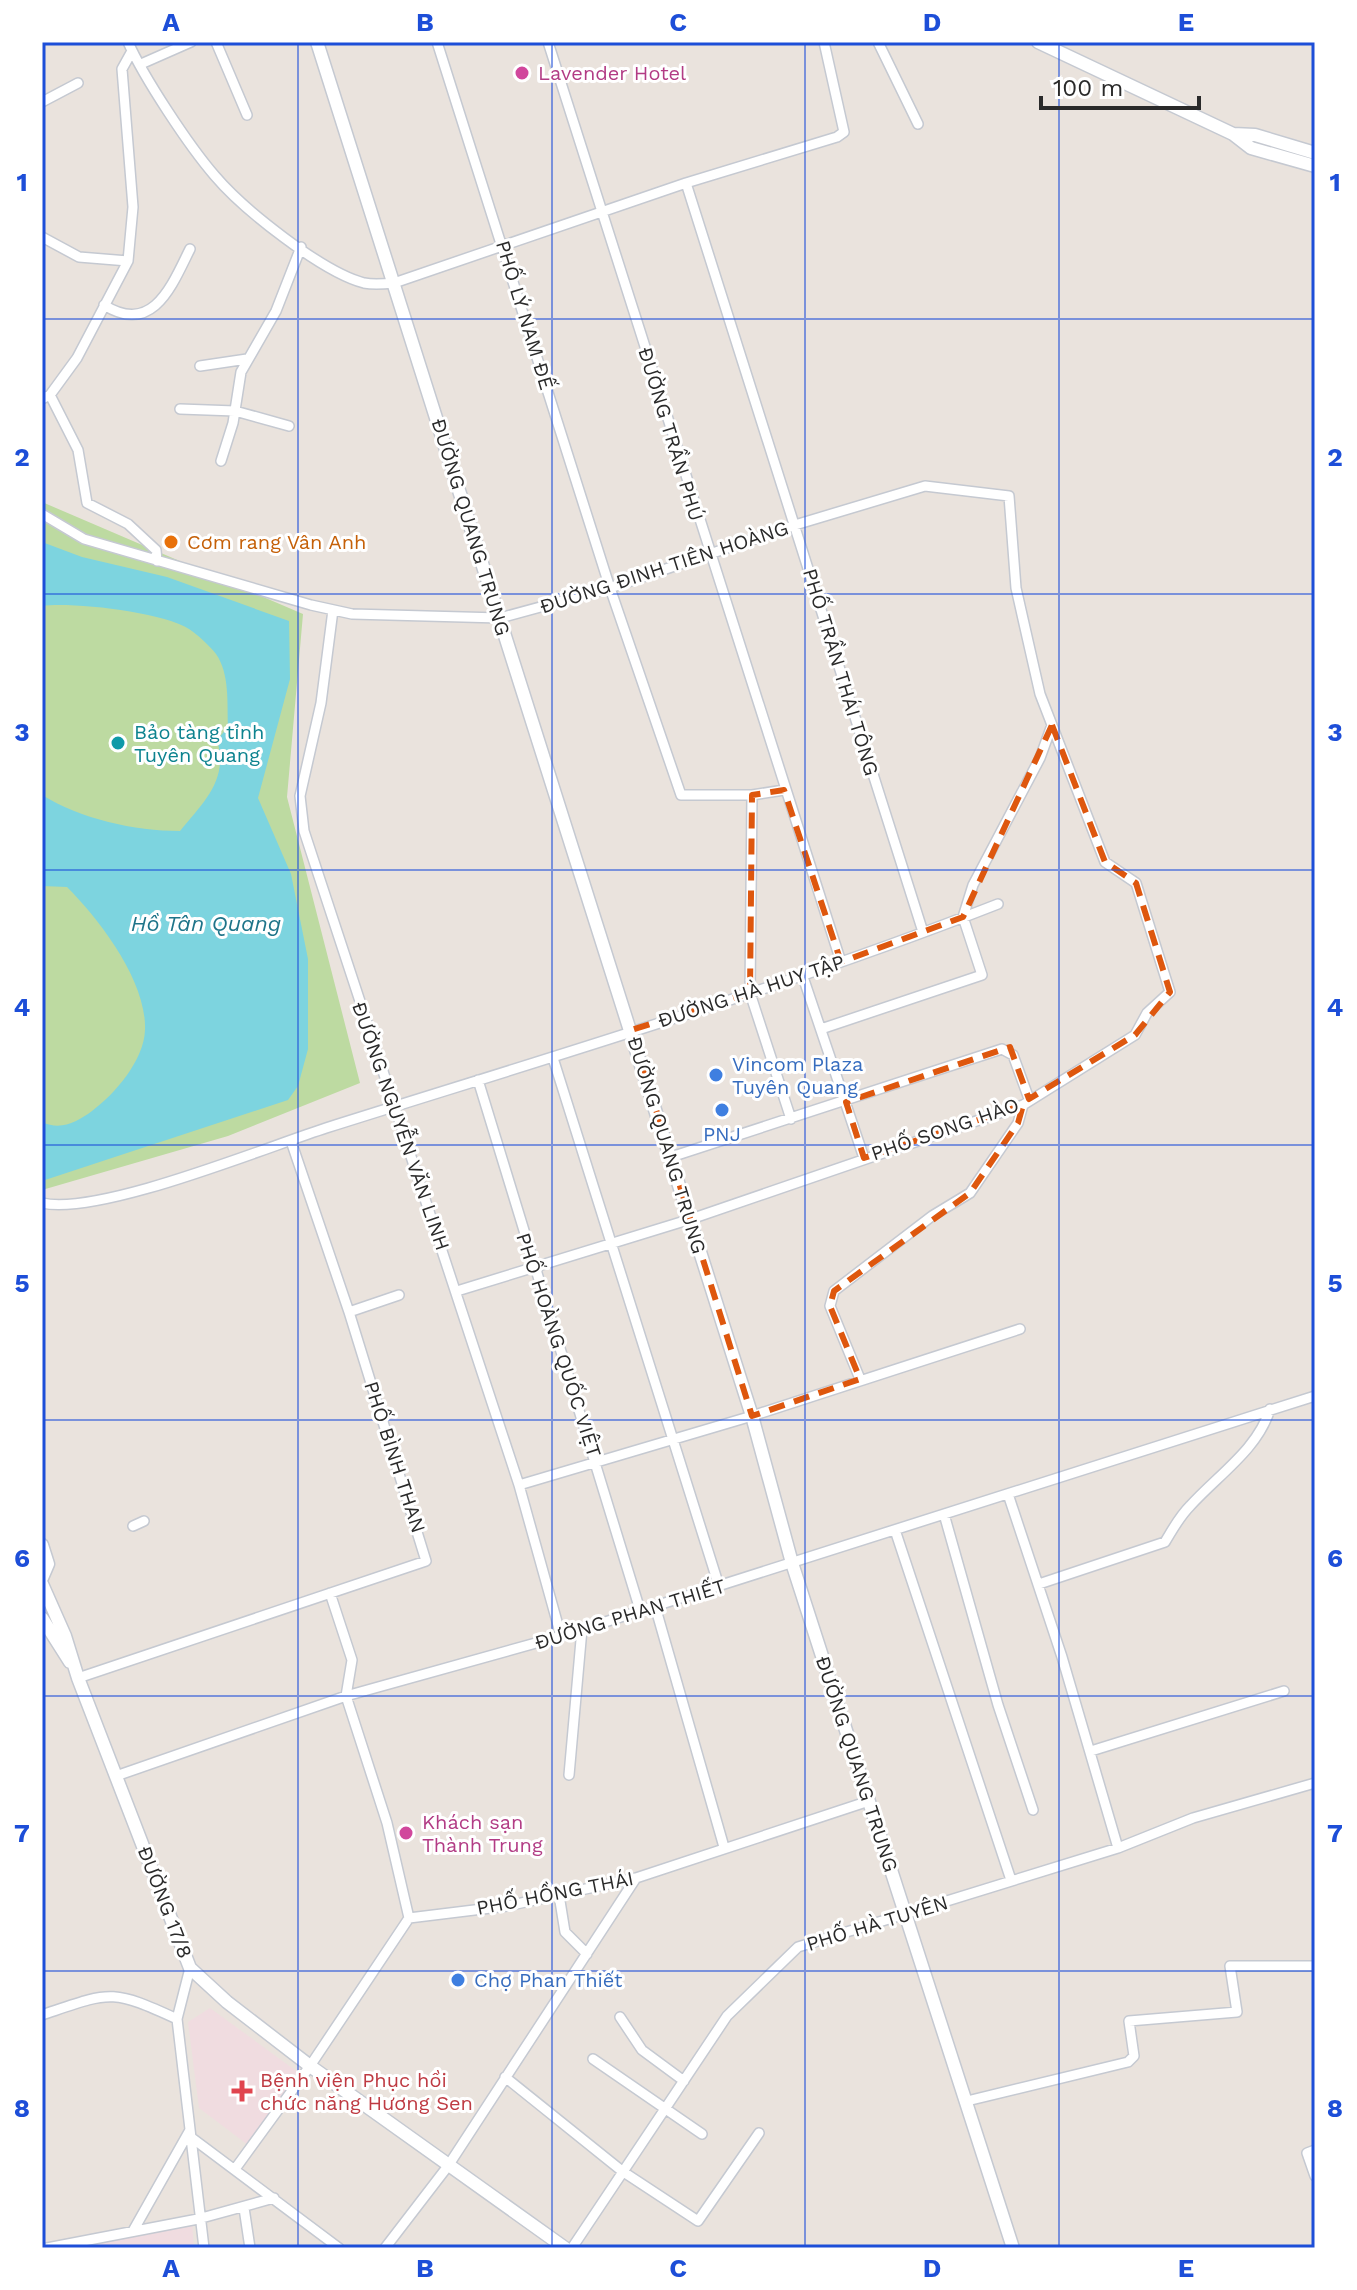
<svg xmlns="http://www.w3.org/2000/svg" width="1357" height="2290" viewBox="0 0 1357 2290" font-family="'Work Sans',sans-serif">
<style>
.medical{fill:#f0dce0}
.green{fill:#bddaa1}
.water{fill:#7dd4df}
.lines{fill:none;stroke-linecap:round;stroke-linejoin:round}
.street-casing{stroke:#c5c9d1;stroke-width:12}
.secondary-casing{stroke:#c5c9d1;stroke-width:15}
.street{stroke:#fff;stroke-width:9}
.secondary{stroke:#fff;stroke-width:12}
.marked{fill:none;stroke:#de570e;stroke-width:6;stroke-dasharray:16 10;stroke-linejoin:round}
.grid{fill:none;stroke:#1d4ed8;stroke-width:2;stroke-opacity:0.55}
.hotel-dot{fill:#d1479c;stroke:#fff;stroke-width:3}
.food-dot{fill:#e8710a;stroke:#fff;stroke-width:3}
.culture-dot{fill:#0f9aa8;stroke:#fff;stroke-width:3}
.shop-dot{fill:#3f7fe0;stroke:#fff;stroke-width:3}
.health-dot{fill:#e0444e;stroke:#fff;stroke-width:3}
.labels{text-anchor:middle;stroke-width:6;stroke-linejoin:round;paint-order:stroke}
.hotel-label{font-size:20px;fill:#b23c85;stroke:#fff;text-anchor:start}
.street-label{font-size:20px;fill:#2a2a2a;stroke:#fff}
.food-label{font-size:20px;fill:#c56008;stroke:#fff;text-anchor:start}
.culture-label{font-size:20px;fill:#0d838f;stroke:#fff;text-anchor:start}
.shop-label{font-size:20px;fill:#366cbe;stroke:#fff;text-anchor:start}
.health-label{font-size:20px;fill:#be3a42;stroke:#fff;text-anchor:start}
.water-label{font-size:22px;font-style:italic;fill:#1e7489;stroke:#fff}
.neatline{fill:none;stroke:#1d4ed8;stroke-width:3}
.grid-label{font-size:26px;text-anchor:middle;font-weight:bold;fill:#1d4ed8}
</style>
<rect width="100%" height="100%" fill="#eae3dd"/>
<!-- medical -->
<path class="medical" d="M210,2008l89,65 -51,72 -49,-37 -11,-86z
M192,2223l2,25h-152v-3z"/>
<!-- green -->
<path class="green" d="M42,502l261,112 -16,183 73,286 -132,53 -186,54z"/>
<!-- water -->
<path class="water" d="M42,542l40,15 85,20 122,44 1,58 -32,119 33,76 17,85v90l-10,37 -10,14 -246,81v-59c19,9 35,0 50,-11 23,-17 52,-51 53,-81 2,-49 -46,-111 -78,-143l-25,-1v-91c39,24 92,36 138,36 24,-29 49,-52 37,-91l11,-13c-1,-23 2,-53 -12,-73 -6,-8 -19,-20 -27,-25 -27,-17 -116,-27 -147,-23z"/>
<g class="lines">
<!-- street casing -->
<g class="street-casing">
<path id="street" d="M128,42c16,36 61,104 87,134 28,33 107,96 149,107 10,2 20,1 30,0l292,-100 151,-46 7,-5 -20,-90
M216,42l31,73
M437,42l173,546 71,207h71l32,-5
M548,42l293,920
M878,42l40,82
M141,64l50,-22
M42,102l36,-19
M686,183l237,749
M42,237l37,20 49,4
M104,305c49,31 68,-20 86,-56
M200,366l47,-7
M50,395l28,55 9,53 41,21 28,26 1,11
M42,399l8,-4 27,-37 51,-97 5,-54 -11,-138 10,-18
M180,409l55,2 54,15
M221,461l12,-38 8,-51 35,-61 25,-64
M42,514l42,25 227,66 41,9 148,4 110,-30 185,-63 130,-39 84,10 7,92 24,106 65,168 31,21 34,109 -23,21 -12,22 -112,70 -332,114 -234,72
M333,610l-12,93 -21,93 4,35 215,654 42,151
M752,795l-2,198 41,126
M802,974l62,184
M821,1029l161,-54 -19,-58 10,-32 67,-127 12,-33
M553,1058l166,528
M478,1080l162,530
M671,1157l331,-108 11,6 16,44
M42,1203c57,13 222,-55 284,-75 225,-71 452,-138 672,-224
M349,1312l50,-17
M860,1379l-30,-73 4,-15 98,-75 38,-23 48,-70 5,-18
M519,1485l233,-69 268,-87
M1008,1494l54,163 56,191
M944,1514l54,191 35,105
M133,1526l11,-5
M895,1530l116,350
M1039,1584l126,-42c8,-13 14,-25 25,-36 28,-31 68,-57 80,-97
M330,1593l22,67 -6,36 41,127 22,95
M655,1606l69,241
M78,1678l348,-117 -77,-249 -58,-171
M1091,1751l193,-60
M569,1775l13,-146
M116,1776l230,-80 215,-60 754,-240
M559,1895l6,37 22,22
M190,1968l-13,51 27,229
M42,2015c68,-23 68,-27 135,4
M620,2017l22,33 42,31
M593,2059l109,75
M505,2077l117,94 76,50 61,-88
M967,2101l161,-39 6,-6 -5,-35 108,-9 -7,-46h85
M192,2138l147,110
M1315,2150l-8,3 8,23
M235,2169l75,-103 99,-148 98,-12 129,-28 233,-77
M244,2208l6,40
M133,2231l57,-101
M47,2248l151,-29 76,-21
M385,2248l63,-82 188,-288
M572,2248l155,-232 71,-69 320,-99 75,-30 122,-35"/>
</g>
<!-- secondary casing -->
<g class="secondary-casing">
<path id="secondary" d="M317,42l435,1374 40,147 221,685
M1038,42l195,92 18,14 64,18
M1233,134l22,1 60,18
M42,1545l6,19 -6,14
M42,1584l23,52 13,42 112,290 37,34 83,64 255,182
M42,1618l28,44"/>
</g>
<!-- street -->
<use href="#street" class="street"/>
<!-- secondary -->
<use href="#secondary" class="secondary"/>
</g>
<!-- marked area -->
<path class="marked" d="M1052,725l53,137 31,21 34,109 -35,43 -106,64 -19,-52 -164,55 18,56 159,-53 -5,18 -48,70 -136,98 -4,15 30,73 -108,37 -121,-386 119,-37 2,-198 32,-5 57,172 122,-45z"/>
<!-- grid -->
<path class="grid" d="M298,42v2206M552,42v2206M805,42v2206M1059,42v2206M42,319h1273M42,594h1273M42,870h1273M42,1145h1273M42,1420h1273M42,1696h1273M42,1971h1273"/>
<!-- markers -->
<g class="hotel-dot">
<circle cx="522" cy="73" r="8"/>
<circle cx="406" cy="1833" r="8"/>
</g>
<circle class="food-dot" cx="171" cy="542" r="8"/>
<circle class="culture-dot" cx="118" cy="743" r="8"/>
<g class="shop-dot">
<circle cx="716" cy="1075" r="8"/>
<circle cx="722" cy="1110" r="8"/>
<circle cx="458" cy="1980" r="8"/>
</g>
<path class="health-dot" d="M238 2079h8v8h8v8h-8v8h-8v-8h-8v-8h8z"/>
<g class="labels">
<!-- hotel labels -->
<g class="hotel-label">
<text x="538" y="80">Lavender Hotel</text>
<text x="422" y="1829">Khách sạn<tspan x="422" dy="23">Thành Trung</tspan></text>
</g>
<!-- street labels -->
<g class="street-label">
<text transform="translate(525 315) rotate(73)" y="7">PHỐ LÝ NAM ĐẾ</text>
<text transform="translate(671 434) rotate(73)" y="7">ĐƯỜNG TRẦN PHÚ</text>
<text transform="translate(471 527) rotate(73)" y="7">ĐƯỜNG QUANG TRUNG</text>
<text transform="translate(664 567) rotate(-18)" y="7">ĐƯỜNG ĐINH TIÊN HOÀNG</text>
<text transform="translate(841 672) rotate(73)" y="7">PHỐ TRẦN THÁI TÔNG</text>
<text transform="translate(751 991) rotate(-18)" y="7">ĐƯỜNG HÀ HUY TẬP</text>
<text transform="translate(401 1126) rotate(71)" y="7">ĐƯỜNG NGUYỄN VĂN LINH</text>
<text transform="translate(945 1129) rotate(-19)" y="7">PHỐ SONG HÀO</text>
<text transform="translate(667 1145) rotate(73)" y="7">ĐƯỜNG QUANG TRUNG</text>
<text transform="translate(559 1345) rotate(72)" y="7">PHỐ HOÀNG QUỐC VIỆT</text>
<text transform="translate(395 1457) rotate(72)" y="7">PHỐ BÌNH THAN</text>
<text transform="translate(630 1614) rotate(-17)" y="7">ĐƯỜNG PHAN THIẾT</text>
<text transform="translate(857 1764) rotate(72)" y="7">ĐƯỜNG QUANG TRUNG</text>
<text transform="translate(555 1893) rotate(-11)" y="7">PHỐ HỒNG THÁI</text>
<text transform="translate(165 1902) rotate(69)" y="7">ĐƯỜNG 17/8</text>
<text transform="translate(877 1923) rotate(-17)" y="7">PHỐ HÀ TUYÊN</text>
</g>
<!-- food labels -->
<g class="food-label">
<text x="187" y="549">Cơm rang Vân Anh</text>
</g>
<!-- culture labels -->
<g class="culture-label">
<text x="134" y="739">Bảo tàng tỉnh<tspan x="134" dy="23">Tuyên Quang</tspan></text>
</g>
<!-- shop labels -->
<g class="shop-label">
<text x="732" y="1071">Vincom Plaza<tspan x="732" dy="23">Tuyên Quang</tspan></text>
<text x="722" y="1141" text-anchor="middle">PNJ</text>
<text x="474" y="1987">Chợ Phan Thiết</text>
</g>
<!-- health labels -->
<g class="health-label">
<text x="260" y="2087">Bệnh viện Phục hồi<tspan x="260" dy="23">chức năng Hương Sen</tspan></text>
</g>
<!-- water labels -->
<g class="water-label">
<text x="206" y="931">Hồ Tân Quang</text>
</g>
</g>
<!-- border -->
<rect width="1357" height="2290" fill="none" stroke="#ffffff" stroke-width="88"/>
<!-- scale -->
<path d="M1041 96v12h158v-12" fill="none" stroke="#2a2a2a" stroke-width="4"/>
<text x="1053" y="96" font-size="24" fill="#2a2a2a" stroke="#ffffff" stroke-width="6" paint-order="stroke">100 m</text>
<rect x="44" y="44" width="1269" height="2202" class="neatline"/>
<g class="grid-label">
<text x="171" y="31">A</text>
<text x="425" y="31">B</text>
<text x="678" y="31">C</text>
<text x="932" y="31">D</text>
<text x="1186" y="31">E</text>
<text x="22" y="191">1</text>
<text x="1335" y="191">1</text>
<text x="22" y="466">2</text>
<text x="1335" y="466">2</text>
<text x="22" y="741">3</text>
<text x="1335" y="741">3</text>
<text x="22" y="1016">4</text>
<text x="1335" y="1016">4</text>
<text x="22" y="1292">5</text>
<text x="1335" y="1292">5</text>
<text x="22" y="1567">6</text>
<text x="1335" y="1567">6</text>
<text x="22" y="1842">7</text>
<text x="1335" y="1842">7</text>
<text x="22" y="2117">8</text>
<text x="1335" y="2117">8</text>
<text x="171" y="2277">A</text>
<text x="425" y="2277">B</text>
<text x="678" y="2277">C</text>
<text x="932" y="2277">D</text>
<text x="1186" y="2277">E</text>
</g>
</svg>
